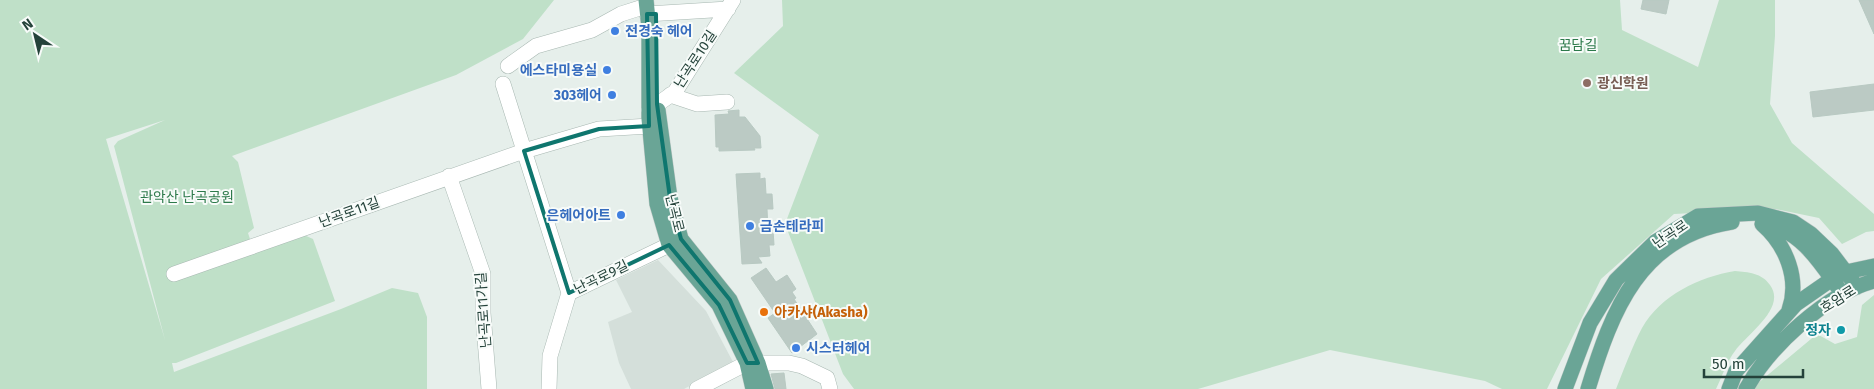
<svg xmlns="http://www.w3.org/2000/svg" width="1874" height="389" viewBox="0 0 1874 389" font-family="'Fira Sans','Noto Sans KR',sans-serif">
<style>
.built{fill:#d4dfda}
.green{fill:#bfe0c8;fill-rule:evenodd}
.building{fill:#bbcac4;stroke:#b8c9c2}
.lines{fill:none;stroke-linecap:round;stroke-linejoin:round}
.minor-casing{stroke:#a8b8b2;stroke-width:16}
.major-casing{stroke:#c2cac8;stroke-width:16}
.minor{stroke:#fff;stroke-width:15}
.major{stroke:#6aa596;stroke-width:15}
.marked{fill:none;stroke:#0f766e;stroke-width:4;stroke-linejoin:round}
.shop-dot{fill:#3f7fe0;stroke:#f7fbf9;stroke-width:2}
.education-dot{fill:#8d6e63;stroke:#f7fbf9;stroke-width:2}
.food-dot{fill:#e8710a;stroke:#f7fbf9;stroke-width:2}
.culture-dot{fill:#0f9aa8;stroke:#f7fbf9;stroke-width:2}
.labels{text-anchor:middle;stroke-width:4;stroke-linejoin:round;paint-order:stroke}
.shop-label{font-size:14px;font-weight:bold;fill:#366cbe;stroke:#f7fbf9;text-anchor:start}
.park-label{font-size:14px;fill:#2d7a4b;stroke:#f7fbf9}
.street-label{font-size:14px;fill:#24423a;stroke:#f7fbf9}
.education-label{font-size:14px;font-weight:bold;fill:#785e54;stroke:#f7fbf9;text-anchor:start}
.food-label{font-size:14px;font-weight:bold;fill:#c56008;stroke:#f7fbf9;text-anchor:start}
.culture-label{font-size:14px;font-weight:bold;fill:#0d838f;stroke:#f7fbf9;text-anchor:end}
</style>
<rect width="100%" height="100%" fill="#e6efeb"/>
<!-- built -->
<path class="built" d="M658,260l48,51 27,51 -49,27h-53l-12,-26 -11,-41 24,-10 -16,-32z"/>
<!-- green -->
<path class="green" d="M0,0h554l-31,39 -67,36 -224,81 6,6 16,66 -6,5 6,18 50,-16 9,4 22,62 -159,62h-4l2,9 167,-63 51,-21 26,5 9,24v72h-427zM165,120l-47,21 -4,5 51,194 -59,-201z
M782,0h838l2,30 76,37 21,-67h56v36l-5,68 22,39 82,71v17l-8,1 -24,12 -23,-26 -44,-9 -101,5 -73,65 -54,110h-45l-17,-8 -155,-31 -132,39h-344l-11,-15 -58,-150 34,-89 -85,-62 49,-47z
M1735,271c13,1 27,2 35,14 17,23 -23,49 -35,66 -8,10 -13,26 -19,38h-100c8,-20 16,-42 26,-61 19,-33 57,-51 93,-57z
M1874,295v94h-123l66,-55 18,10 22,-7 5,-32z"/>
<!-- building -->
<path class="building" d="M1643,0h26l-3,14 -25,-5z
M1859,0h15v34z
M1874,84v26l-61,7 -3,-25z
M739,110v7h6l15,19 1,12h-7l1,2 -36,1v-4h-3l-1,-32 14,-1 -1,-3z
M760,173v6l5,-1 1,16h6l1,15h-6l1,22 5,-1 1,15h-5l1,11 -12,1 4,6 -20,1 -6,-90z
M766,268l10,14 11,-7 9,14 -4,3 4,6 -2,1 23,35 -25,19 -24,-35 7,-5 -24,-35z
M784,373l2,16h-11l-4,-15z"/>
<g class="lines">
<!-- minor casing -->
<g class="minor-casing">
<path id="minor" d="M647,14l81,-5
M508,66l28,-20 56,-16 29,-16 25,-8
M503,84l66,209
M670,95l27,9 30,-2
M649,110l26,-18 58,-92
M449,176l34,98v39l6,76
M174,274l350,-123 75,-22 51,-3
M549,389l1,-33 19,-63 100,-48
M697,389l50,-26h42l13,3 25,12 3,11"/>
</g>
<!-- major casing -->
<g class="major-casing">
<path id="major" d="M646,0l3,28v91l8,85 12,41 50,60 28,58 6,26
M658,110l12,88 11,41 49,61 28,63 8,26
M1767,223c38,12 53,40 75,70
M1762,224c24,21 38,55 27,86
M1565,389l25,-66 26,-43 39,-38 43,-26 60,-3 35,9 18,12 21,20 25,33
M1588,389c24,-79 52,-153 144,-167
M1729,389l7,-18 60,-67 36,-25 14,-7 28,-6
M1746,389c23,-42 81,-96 128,-108"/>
</g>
<!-- minor -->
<use href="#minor" class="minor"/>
<!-- major -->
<use href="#major" class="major"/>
</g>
<!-- marked area -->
<path class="marked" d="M647,14h9l1,90 13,94 11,41 49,61 28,63h-11l-28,-58 -50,-60 -100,48 -45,-142 75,-22 50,-3z"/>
<!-- markers -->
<g class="shop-dot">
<circle cx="615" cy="31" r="5"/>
<circle cx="607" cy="70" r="5"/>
<circle cx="612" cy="95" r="5"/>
<circle cx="621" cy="215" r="5"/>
<circle cx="750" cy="226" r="5"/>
<circle cx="796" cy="348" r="5"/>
</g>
<circle class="education-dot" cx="1587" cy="83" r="5"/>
<circle class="food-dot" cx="764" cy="312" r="5"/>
<circle class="culture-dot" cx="1841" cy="330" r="5"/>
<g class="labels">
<!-- shop labels -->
<g class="shop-label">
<text x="625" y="36">전경숙 헤어</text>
<text x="597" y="75" text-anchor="end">에스타미용실</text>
<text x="602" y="100" text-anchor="end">303헤어</text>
<text x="611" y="220" text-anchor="end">은헤어아트</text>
<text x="760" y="231">금손테라피</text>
<text x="806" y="353">시스터헤어</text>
</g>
<!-- park labels -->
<g class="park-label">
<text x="1578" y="50">꿈담길</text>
<text x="187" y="202">관악산 난곡공원</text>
</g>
<!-- street labels -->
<g class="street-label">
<text transform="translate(695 59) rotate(-57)" y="5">난곡로10길</text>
<text transform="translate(349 212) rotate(-20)" y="5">난곡로11길</text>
<text transform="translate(675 213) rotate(76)" y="5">난곡로</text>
<text transform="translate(1670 234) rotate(-34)" y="5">난곡로</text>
<text transform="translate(601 277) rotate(-26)" y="5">난곡로9길</text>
<text transform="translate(1838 299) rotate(-32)" y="5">호암로</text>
<text transform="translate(483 310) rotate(-94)" y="5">난곡로11가길</text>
</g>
<!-- education labels -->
<g class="education-label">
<text x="1597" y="88">광신학원</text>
</g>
<!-- food labels -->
<g class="food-label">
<text x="774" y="317">아카샤(Akasha)</text>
</g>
<!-- culture labels -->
<g class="culture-label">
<text x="1831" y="335">정자</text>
</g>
</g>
<!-- north arrow -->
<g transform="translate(35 35) rotate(325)" stroke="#f7fbf9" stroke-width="4" paint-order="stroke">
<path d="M0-4L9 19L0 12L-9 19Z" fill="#24423a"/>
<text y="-8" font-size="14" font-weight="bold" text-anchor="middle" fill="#24423a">N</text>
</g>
<!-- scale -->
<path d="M1704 369v8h99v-8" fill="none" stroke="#24423a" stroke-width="2.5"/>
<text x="1712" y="369" font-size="15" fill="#24423a" stroke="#f7fbf9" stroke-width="4" paint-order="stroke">50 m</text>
</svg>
